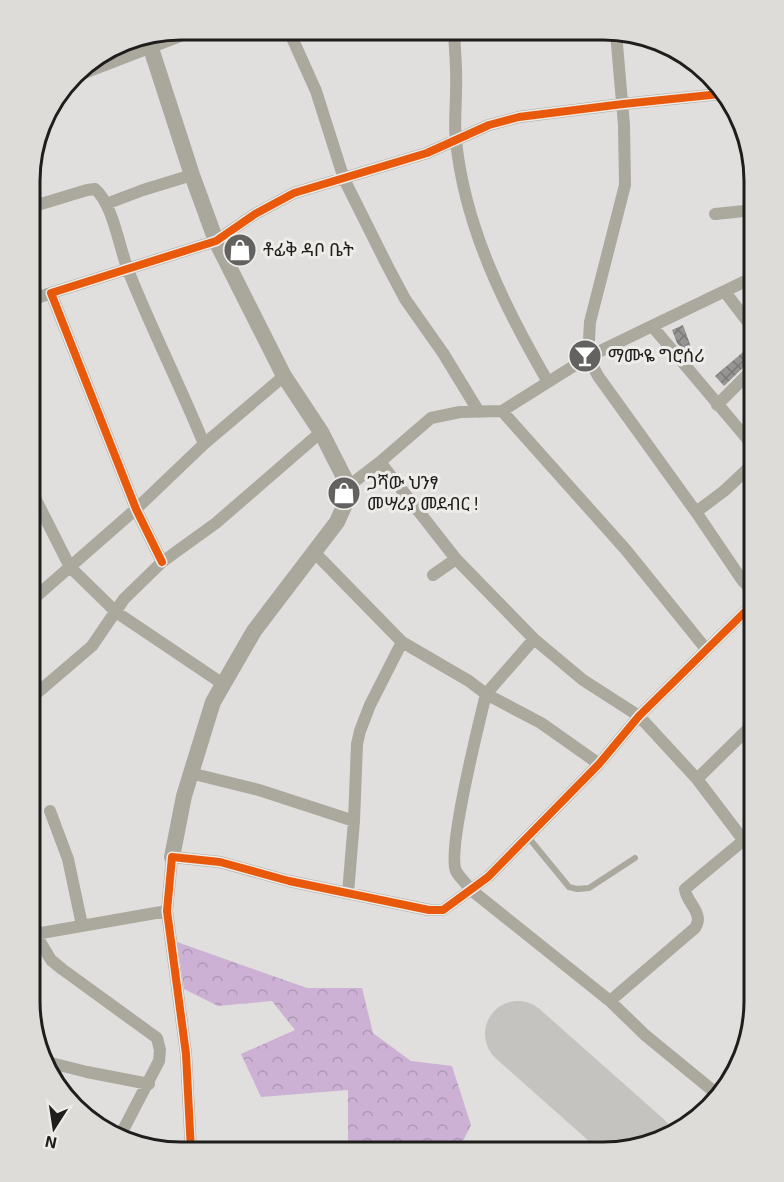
<svg xmlns="http://www.w3.org/2000/svg" width="784" height="1182" viewBox="0 0 784 1182" font-family="'Exo 2','Noto Sans Ethiopic',sans-serif">
<style>
.forest{fill:url(#forest-crowns)}
.lines{fill:none;stroke-linecap:round;stroke-linejoin:round}
.runway{stroke:#c4c3c0;stroke-width:66}
.building{fill:url(#building-cross-hatch)}
.service{stroke:#aba89e;stroke-width:6}
.minor{stroke:#aba89e;stroke-width:12}
.secondary{stroke:#aaa79d;stroke-width:16}
.cycleway-casing{stroke:#eeece9;stroke-width:11}
.cycleway{stroke:#e8590c;stroke-width:8}
.labels{text-anchor:middle;stroke-width:6;stroke-linejoin:round;paint-order:stroke}
.poi-label{font-size:18px;fill:#1f1e1d;stroke:#eeece9;text-anchor:start}
.rim{fill:none;stroke:#1f1e1d;stroke-width:3}
</style>
<defs>
<pattern id="forest-crowns" width="20" height="18" patternUnits="userSpaceOnUse" patternTransform="scale(1.5)"><rect width="20" height="18" fill="#ccb1d5"/><path d="M2 6a3 3 0 1 1 6 0M12 15a3 3 0 1 1 6 0" fill="none" stroke="#af98b6"/></pattern>
<pattern id="building-cross-hatch" width="8" height="8" patternUnits="userSpaceOnUse" patternTransform="scale(1.5)"><rect width="8" height="8" fill="#969593"/><path d="M0 0l8 8M0 8l8-8" fill="none" stroke="#7a7977"/></pattern>
</defs>
<rect width="100%" height="100%" fill="#e0dfdd"/>
<!-- forest -->
<path class="forest" d="M177,942l130,46h55l11,45 38,28 41,5 19,59 -12,24 -3,3 -108,-1v-61l-87,7 -20,-43 54,-24 -23,-29 -54,5 -34,-17z"/>
<g class="lines">
<!-- runway -->
<path class="runway" d="M518,1034l124,110"/>
</g>
<!-- building -->
<path class="building" d="M683,325l8,22 -8,3 -6,-7 -5,-13z
M743,352l7,9 -26,25 -9,-10z"/>
<g class="lines">
<!-- service -->
<path class="service" d="M528,837l32,39 9,11 8,2 12,-1 46,-30"/>
<!-- minor -->
<path class="minor" d="M289,31l27,60 28,88 43,86 18,34 38,54 36,59
M454,32c1,20 3,39 2,59 0,16 -2,34 0,50 9,87 49,167 92,241
M616,33l8,92 1,60 -35,137 -2,35 10,19 98,136 28,-21 30,-28
M74,77l122,-47
M106,204l37,-14 49,-15
M31,207l56,-17 8,-1c18,15 24,58 33,81 23,58 52,115 76,174
M715,214l39,-4
M725,292l29,38
M31,300l20,-7
M717,405l37,-37
M502,411l124,139 80,99
M754,447l-102,-121 102,-49
M380,462l76,97 78,80 49,41 56,36 58,63 57,75
M350,485l30,-23 51,-44 29,-6 42,-1 86,-54 64,-31
M31,490l39,77 46,45 107,72
M696,512l46,68 12,13
M314,552l88,90 67,39 17,13c-7,29 -39,156 -30,177 3,6 10,12 14,18l140,112 35,34 72,59
M162,562l-26,-53 -85,-216 165,-52 39,-27 39,-21 133,-40 62,-28 30,-8 104,-13 97,-10
M433,575l23,-16
M31,601l105,-92 68,-65 80,-68
M534,639l-48,55 55,29 58,41
M30,699l62,-53 32,-47 38,-37 54,-39 105,-91
M190,773l69,17 95,31
M697,779l57,-56
M50,811l18,48 14,66
M348,893l6,-72 3,-77 3,-13 10,-26 32,-63
M30,925l21,35 11,9 95,69 3,12 -1,11 -38,73
M30,935l137,-24
M610,1001l85,-73c10,-15 -9,-25 -10,-39l59,-49
M43,1061l44,11 62,12
M191,1151l-5,-97 -19,-143 5,-54 48,5 69,19 140,29h14l45,-33 111,-113 40,-48 115,-113"/>
<!-- secondary -->
<path class="secondary" d="M147,36l45,139 24,66 68,135 37,56 30,59 -14,31 -83,109 -41,71 -29,94 -12,61"/>
<!-- cycleway casing -->
<g class="cycleway-casing">
<path id="cycleway" d="M162,562l-26,-53 -85,-216 165,-52 39,-27 39,-21 133,-40 62,-28 30,-8 104,-13 97,-10
M191,1151l-5,-97 -19,-143 5,-54 48,5 69,19 140,29h14l45,-33 111,-113 40,-48 115,-113"/>
</g>
<!-- cycleway -->
<use href="#cycleway" class="cycleway"/>
</g>
<!-- icons -->
<defs>
<g id="shop-disc" transform="scale(1.725)"><circle r="9.5" fill="#636260" stroke="#eeece9"/><path d="M-5-2.5h2.3a2.7 3.5 0 0 1 5.4 0H5L5.5 6h-11ZM-1.5-2.5h3a1.5 2.3 0 0 0-3 0Z" fill="#fff"/></g>
<g id="bar-disc" transform="scale(1.725)"><circle r="9.5" fill="#636260" stroke="#eeece9"/><path d="M-6-5H6L.8 .8V4.5H3.5V6h-7V4.5H-.8V.8Z" fill="#fff"/></g>
</defs>
<g fill-rule="evenodd">
<use href="#shop-disc" x="240" y="250"/>
<use href="#bar-disc" x="585" y="356"/>
<use href="#shop-disc" x="344" y="493"/>
</g>
<g class="labels">
<!-- poi labels -->
<g class="poi-label">
<text x="263" y="256">ቶፊቅ ዳቦ ቤት</text>
<text x="608" y="362">ማሙዬ ግሮሰሪ</text>
<text x="367" y="489">ጋሻው ህንፃ<tspan x="367" dy="21">መሣሪያ መደብር !</tspan></text>
</g>
</g>
<!-- crop -->
<path d="M0 0H784V1182H0ZM181 40H603A141 141 0 0 1 744 181V1001A141 141 0 0 1 603 1142H181A141 141 0 0 1 40 1001V181A141 141 0 0 1 181 40Z" fill="#dddcd9" fill-rule="evenodd"/>
<path class="rim" d="M181 40H603A141 141 0 0 1 744 181V1001A141 141 0 0 1 603 1142H181A141 141 0 0 1 40 1001V181A141 141 0 0 1 181 40Z"/>
<!-- north arrow -->
<g transform="translate(54 1128) rotate(192)" stroke="#eeece9" stroke-width="4.5" paint-order="stroke">
<path d="M0-4.5L10 22L0 15L-10 22Z" fill="#1f1e1d"/>
<text y="-9" font-size="16" font-weight="bold" text-anchor="middle" fill="#1f1e1d">N</text>
</g>
</svg>
